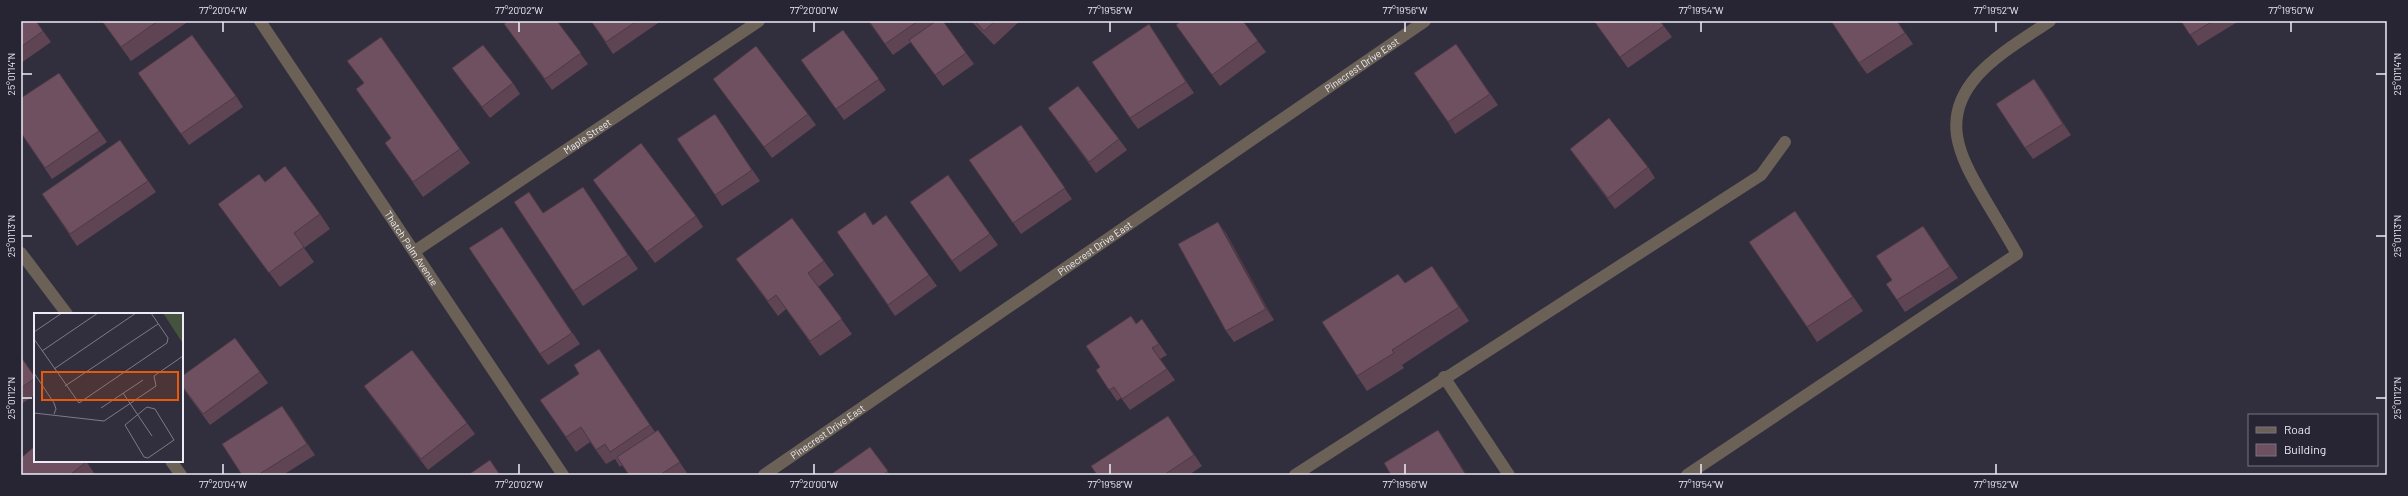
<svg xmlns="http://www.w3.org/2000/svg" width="2408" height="496" viewBox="0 0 2408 496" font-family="Barlow,sans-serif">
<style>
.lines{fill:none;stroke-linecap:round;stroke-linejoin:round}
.minor{stroke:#6b6156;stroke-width:12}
.wall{fill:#5f4553}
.shaded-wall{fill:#4d3844}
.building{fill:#6e5061;stroke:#4d3844}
.ticks{fill:none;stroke:#edecf6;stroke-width:1.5}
.labels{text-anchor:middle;stroke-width:3;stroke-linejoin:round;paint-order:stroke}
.street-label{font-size:10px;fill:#edecf6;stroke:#272533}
.inset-road{fill:none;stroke:#7c7b88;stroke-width:1}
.view{fill:#e8590c;fill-opacity:0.15;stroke:#e8590c;stroke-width:2}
.inset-edge{fill:none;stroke:#edecf6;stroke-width:2}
.neatline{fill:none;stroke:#edecf6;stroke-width:1.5}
.ticks-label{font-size:10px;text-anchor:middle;fill:#edecf6}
</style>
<rect width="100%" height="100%" fill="#312f3e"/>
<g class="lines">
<!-- minor -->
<g class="minor">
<path id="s1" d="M260,21l303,454"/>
<path id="s2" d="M415,251l344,-230"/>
<path d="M21,253l46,61"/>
<path d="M1444,377l65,98"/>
<path d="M171,461l10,14"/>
<path id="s3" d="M764,475l661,-454"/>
<path d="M1295,475l466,-300 24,-33"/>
<path d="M1687,475l330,-221c-11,-20 -23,-39 -34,-58 -24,-41 -43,-78 -6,-120 20,-22 48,-38 73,-55"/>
</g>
</g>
<!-- wall -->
<path class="wall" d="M21,21l22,10 8,11 -30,21z
M102,21h87l-58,40z
M557,21l31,43 -36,26 -40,-55z
M591,21h70l-48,33z
M868,21h75l31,43 -31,22 -32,-44 -18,13z
M971,21h49l-26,24z
M1243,21l23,31 -46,34 -44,-61z
M1594,21h66l12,16 -44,31z
M1897,21l16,23 -46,30 -8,-11z
M2181,21h58l-41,25z
M1149,24l45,69 -56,36 -8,-11z
M843,30l43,60 -42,30 -43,-60z
M381,37l89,126 -47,34 -38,-54 6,-5 -28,-54z
M1456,44l42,61 -43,29 -7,-12z
M452,68l61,15 7,11 -30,24 -30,-39z
M59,73l48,69 -55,37 -31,-46z
M138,73l98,23 7,11 -54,38z
M713,79l95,35 8,11 -44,33z
M2042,90l29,45 -38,24 -8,-11z
M1048,108l71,31 8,11 -31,23z
M722,125l38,56 -38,25 -7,-11z
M1021,125l51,74 -51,35 -52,-74z
M120,140l36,52 -79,54 -35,-52z
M1570,149l78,18 7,11 -40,31 -37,-49z
M948,175l50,70 -38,27 -50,-70z
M593,180l103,36 7,11 -48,36z
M265,182l55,32 10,15 -26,19 10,14 -34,25 -62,-83z
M593,202l45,67 -55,37 -10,-15 -30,-78z
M1795,211l68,100 -46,31 -10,-15z
M886,215l51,71 -42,30 -58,-84 36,-7z
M1923,226l35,52 -53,34 -8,-12 -5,-20z
M1226,233l48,87 -40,22 -8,-11z
M509,238l71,106 -32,21 -8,-11z
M736,259l88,2 10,14 -16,12 34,47 -32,22 -34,-47 -8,7z
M1442,280l27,41 -67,44 2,3 -37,23 -10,-15 48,-93z
M1131,316l6,8 5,-5 25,36 -7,4 15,21 -45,30 -9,-12 -4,3 -21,-31 4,-3z
M599,349l56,83 3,-2 29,43 -2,2h-56l-7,-10 -2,2 -5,-8 -9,5 -16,-22 -14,10 -36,-52 39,-26z
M21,357l14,20v18l-14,9z
M260,372l8,11 -58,42 -28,-38v-11z
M364,386l103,37 8,11 -47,36 -56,-73z
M1168,416l34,50 -13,9h-92z
M290,417l25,38 -32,20h-41z
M870,447l20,28h-60z
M86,461l8,12 -3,2h-70z"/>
<!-- shaded-wall -->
<path class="shaded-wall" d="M1149,24l7,11 38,58 -8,-11z
M2034,79l8,11 29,45 -8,-11z
M1218,222l8,11 48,87 -8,-11z
M1923,226l8,11 27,41 -8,-11z
M1432,266l10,14 27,41 -10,-14z
M282,406l8,11 25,38 -8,-11z
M1438,430l10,15 19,30h-1z"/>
<!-- building -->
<path class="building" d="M21,21h15l7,10 -22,16z
M102,21h56l-37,26z
M508,21h49l24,32 -36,26 -41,-55z
M591,21h46l-31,21z
M869,21h49l-33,23z
M936,21h7l23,32 -31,22 -26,-35z
M975,21h20l-11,10z
M1181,21h62l15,20 -46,34 -36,-50z
M1594,21h66l4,5 -44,31z
M1831,21h66l8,12 -46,30z
M2181,21h32l-23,14z
M1149,24l37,58 -56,36 -38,-56z
M843,30l36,49 -43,30 -35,-49z
M192,35l44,61 -55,38 -43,-61z
M381,37l79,112 -47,33 -28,-39 6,-5 -35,-49 8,-6 -17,-22z
M1456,44l34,50 -42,28 -34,-49z
M483,45l30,38 -31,24 -30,-39z
M756,46l52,68 -44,33 -51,-68z
M59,73l40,58 -54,37 -24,-35v-35z
M2034,79l29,45 -38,24 -29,-44z
M1078,86l41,53 -30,23 -41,-54z
M715,114l37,56 -37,25 -38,-56z
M1609,118l39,49 -40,31 -38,-49z
M1021,125l44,63 -52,35 -44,-63z
M120,140l28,41 -78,53 -28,-40z
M641,143l55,73 -49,36 -54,-72z
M285,166l35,48 -26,19 10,14 -35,26 -51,-69 41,-30 6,8z
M948,175l42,59 -38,27 -42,-59z
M583,187l45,68 -55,36 -59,-89 15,-10 14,21z
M1795,211l58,86 -46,30 -58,-85z
M865,212l8,13 13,-10 43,60 -41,30 -51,-73z
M792,218l32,43 -16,12 34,46 -32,22 -34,-46 -8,6 -32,-42z
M1218,222l48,87 -40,22 -48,-87z
M1923,226l27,41 -53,33 -11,-16 6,-4 -16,-24z
M502,227l70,106 -32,21 -71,-106z
M1432,266l27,41 -67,43 2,3 -37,23 -35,-54 76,-48 7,9z
M1131,316l5,8 6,-5 17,25 -7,4 15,21 -45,30 -8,-12 -5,3 -13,-20 4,-3 -14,-21z
M235,338l25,34 -57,42 -21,-28v-10z
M599,349l51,76 -40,27 -5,-8 -9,6 -15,-23 -15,10 -26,-37 39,-26 -5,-9z
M412,350l55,73 -46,36 -57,-73z
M21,357l14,20v1l-14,10z
M282,406l25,38 -49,31h-16l-20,-31z
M1168,416l26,39 -30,20h-67l-6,-9z
M658,430l22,32 -20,13h-31l-12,-18z
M1438,430l28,45h-75l-7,-12z
M35,446v15h51v1l-16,13h-49v-17z
M870,447l18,24 -5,4h-53z
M490,460l10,15h-32z"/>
<!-- ticks -->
<path class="ticks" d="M223,22v10M519,22v10M814,22v10M1110,22v10M1405,22v10M1701,22v10M1996,22v10M2291,22v10M22,74h10M2376,74h10M22,236h10M2376,236h10M22,398h10M2376,398h10M223,464v10M519,464v10M814,464v10M1110,464v10M1405,464v10M1701,464v10M1996,464v10"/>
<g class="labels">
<!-- street labels -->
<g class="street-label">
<text dy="4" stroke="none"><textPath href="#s3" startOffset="725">Pinecrest Drive East</textPath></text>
<text dy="4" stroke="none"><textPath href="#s2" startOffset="207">Maple Street</textPath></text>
<text dy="4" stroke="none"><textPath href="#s1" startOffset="273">Thatch Palm Avenue</textPath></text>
<text dy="4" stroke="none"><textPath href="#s3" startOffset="401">Pinecrest Drive East</textPath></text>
<text dy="4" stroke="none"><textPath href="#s3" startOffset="77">Pinecrest Drive East</textPath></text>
</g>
</g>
<!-- overview -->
<g transform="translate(34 313)">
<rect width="149" height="149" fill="#312f3e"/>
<path d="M129,0h20v29h-1z" fill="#45533e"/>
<path class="inset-road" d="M0,19l28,-19M0,26l45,64 88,-60 1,-5 -17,-25M8,38l56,-38M20,56l82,-56M0,60l20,30 2,6 -2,5M31,73l93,-62M89,80l29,43M113,94l8,2 19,31 -26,18 -4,-1 -19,-32zM67,95l42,-28M0,100l70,8 52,-35 -2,-10 29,-20"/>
<path class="view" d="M8,59h136v28h-136z"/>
<rect width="149" height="149" class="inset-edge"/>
</g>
<!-- border -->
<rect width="2408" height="496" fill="none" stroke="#272533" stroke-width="44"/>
<!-- legend -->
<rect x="2248" y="414" width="130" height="52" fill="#272533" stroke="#767581"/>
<rect x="2256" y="427" width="20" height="6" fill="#6b6156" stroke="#767581"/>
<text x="2284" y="434" font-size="12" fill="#edecf6">Road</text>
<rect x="2256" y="444" width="20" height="12" fill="#6e5061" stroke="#767581"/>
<text x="2284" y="454" font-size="12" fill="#edecf6">Building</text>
<rect x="22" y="22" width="2364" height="452" class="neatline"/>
<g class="ticks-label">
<text x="223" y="14">77°20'04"W</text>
<text x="519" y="14">77°20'02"W</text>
<text x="814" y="14">77°20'00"W</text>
<text x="1110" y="14">77°19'58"W</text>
<text x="1405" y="14">77°19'56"W</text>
<text x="1701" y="14">77°19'54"W</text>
<text x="1996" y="14">77°19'52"W</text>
<text x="2291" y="14">77°19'50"W</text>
<text transform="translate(11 74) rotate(-90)" y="4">25°01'14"N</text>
<text transform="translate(2397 74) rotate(-90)" y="4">25°01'14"N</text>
<text transform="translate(11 236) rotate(-90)" y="4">25°01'13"N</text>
<text transform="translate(2397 236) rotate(-90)" y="4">25°01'13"N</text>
<text transform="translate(11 398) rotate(-90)" y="4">25°01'12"N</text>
<text transform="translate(2397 398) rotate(-90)" y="4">25°01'12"N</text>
<text x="223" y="488">77°20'04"W</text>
<text x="519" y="488">77°20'02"W</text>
<text x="814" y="488">77°20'00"W</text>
<text x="1110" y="488">77°19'58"W</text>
<text x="1405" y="488">77°19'56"W</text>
<text x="1701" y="488">77°19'54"W</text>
<text x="1996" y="488">77°19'52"W</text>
</g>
</svg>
